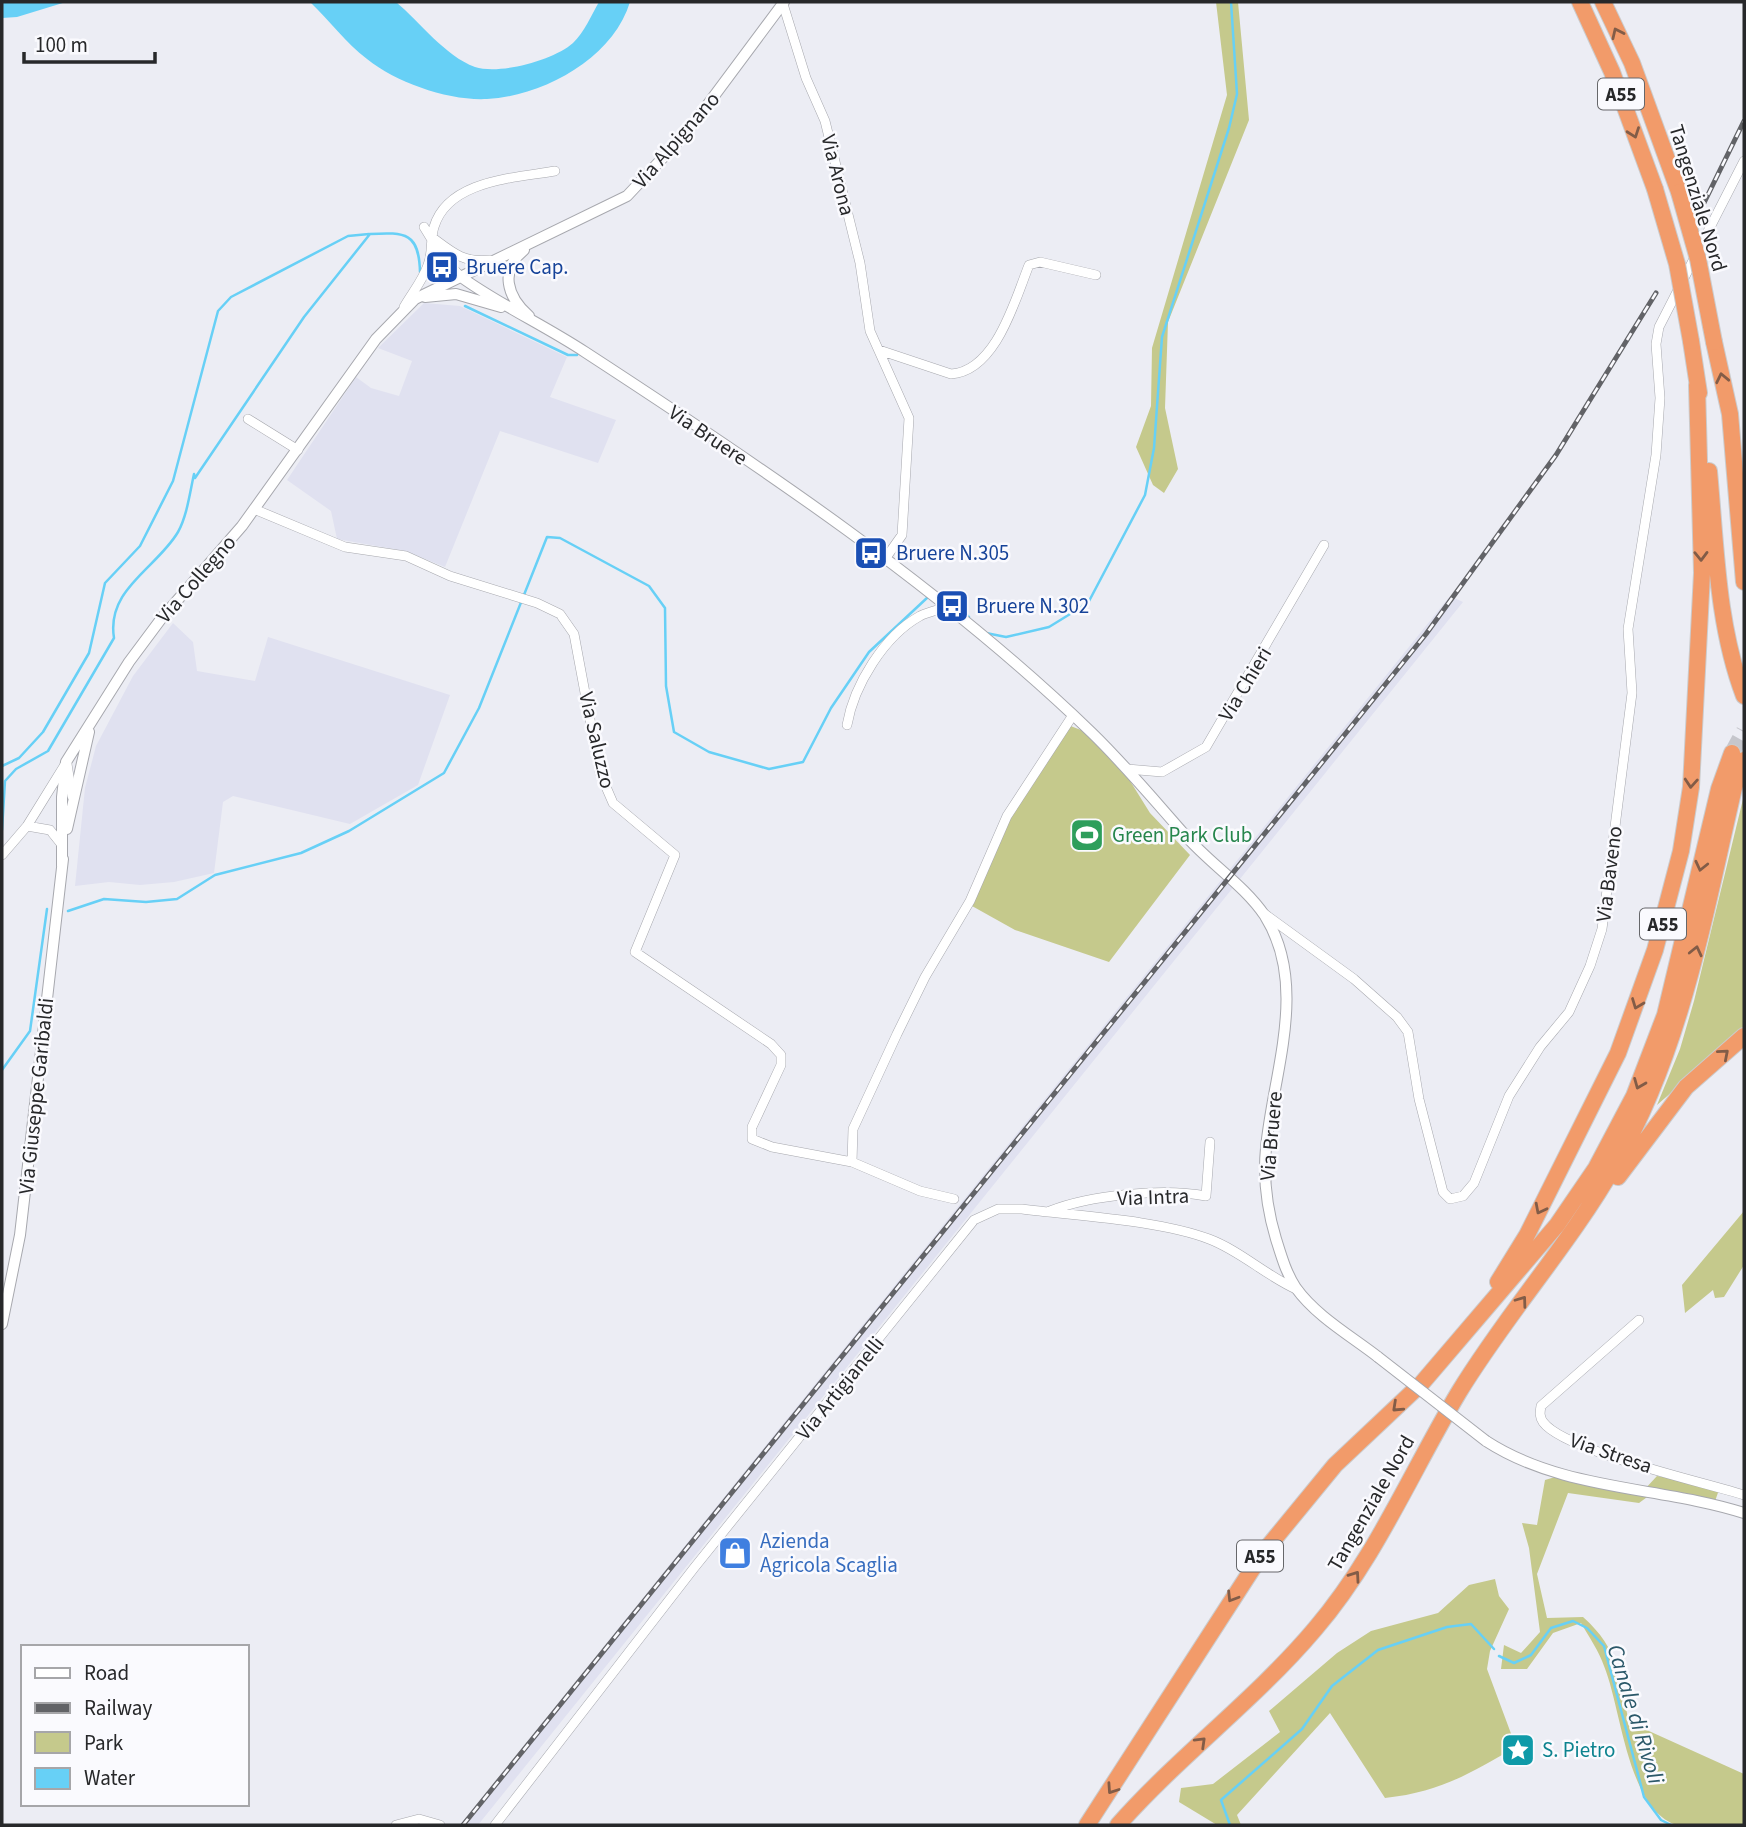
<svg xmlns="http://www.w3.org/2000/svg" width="1746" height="1827" viewBox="0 0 1746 1827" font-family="'Source Sans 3',sans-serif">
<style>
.built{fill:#e0e1f0}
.green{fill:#c5c98c}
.water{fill:#67d0f6}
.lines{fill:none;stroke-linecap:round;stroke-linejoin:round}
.stream{stroke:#67d0f6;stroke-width:2.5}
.motorway-tunnel{stroke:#c5c6cc;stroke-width:16;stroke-dasharray:16 8;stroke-linecap:butt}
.minor-casing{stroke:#a7a8ae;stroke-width:10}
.tertiary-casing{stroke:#a7a8ae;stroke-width:12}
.motorway-casing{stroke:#cbcbcc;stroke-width:18}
.minor{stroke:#fff;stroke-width:9}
.tertiary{stroke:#fff;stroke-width:10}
.motorway{stroke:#f29b6a;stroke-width:16}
.rail-casing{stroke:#626367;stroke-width:5}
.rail{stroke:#fafafe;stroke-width:2.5;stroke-dasharray:8;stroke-linecap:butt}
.tertiary-bridge-casing{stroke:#a7a8ae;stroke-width:12;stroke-linecap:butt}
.motorway-bridge-casing{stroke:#cbcbcc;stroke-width:18;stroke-linecap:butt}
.tertiary-bridge{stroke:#fff;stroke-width:10}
.motorway-bridge{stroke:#f29b6a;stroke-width:16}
.oneway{stroke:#825c47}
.labels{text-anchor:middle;stroke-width:5;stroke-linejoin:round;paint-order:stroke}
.shield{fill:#fafafe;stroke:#66676a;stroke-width:2}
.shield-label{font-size:19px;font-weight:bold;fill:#27282a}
.street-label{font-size:21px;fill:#27282a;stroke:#fafafe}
.transit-label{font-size:21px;fill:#164399;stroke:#fafafe;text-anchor:start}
.leisure-label{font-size:21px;fill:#27864d;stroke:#fafafe;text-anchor:start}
.shop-label{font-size:21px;fill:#366cbe;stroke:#fafafe;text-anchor:start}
.culture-label{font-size:21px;fill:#0d838f;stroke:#fafafe;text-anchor:start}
.water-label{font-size:23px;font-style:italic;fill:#2b5869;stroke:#fafafe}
</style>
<rect width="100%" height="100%" fill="#ecedf4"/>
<!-- built -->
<path class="built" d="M424,303l36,3 107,51 -17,40 66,23 -18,43 -98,-32 -55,136 -40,-16 -68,-12 -6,-28 -44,-31 69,-103 15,11 28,8 13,-35 -34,-13z
M1450,596l13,6 -985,1223h-18z
M173,623l20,19 4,29 58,10 13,-44 182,58 -32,90 -68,39 -117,-28 -10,6 -9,71 -40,9 -34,3 -31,-3 -34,4 10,-98 11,-42 37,-70z"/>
<!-- green -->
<path class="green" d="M1216,2h22l11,118 -81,202 -3,86 13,61 -14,24 -11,-8 -17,-38 15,-41 1,-58 75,-253z
M1068,725l36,14 46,74 40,42 -81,107 -94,-32 -43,-24 40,-91z
M1744,795v234l-87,76 23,-56 14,-48z
M1744,1211v54l-20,32 -9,1 -2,-8 -28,23 -3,-28z
M1562,1475l82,15 13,-14 63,11 -6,17 -60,-12 -15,11 -71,-10 -31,81 10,44 36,-1c37,33 36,60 46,105l115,52v51c-20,0 -51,2 -70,-1 -47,-18 -53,-117 -70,-158 -5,-15 -15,-29 -23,-43l-28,10 -26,36h-26l3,-24 17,8 19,-21 -11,-84 -7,-25 15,2 8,-45z
M1495,1579l4,17 10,13 -19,42 -3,18 29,78c-47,27 -76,45 -131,51l-55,-85 -93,102 4,10h-24l-38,-23 2,-14 32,-4 67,-52 -11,-21 68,-58 34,-22 67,-18 31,-28z"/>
<!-- water -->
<path class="water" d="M2,2h64l-49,15 -15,1z
M310,2h86c24,20 49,54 79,65 25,8 79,-7 98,-24 11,-10 19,-29 26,-41h31c-17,56 -86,94 -143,97 -38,2 -90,-16 -120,-40 -21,-16 -38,-39 -57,-57z"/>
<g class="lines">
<!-- stream -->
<path class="stream" d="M465,306l103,49h9
M940,592l13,7 16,18
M986,633l20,4 43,-10 39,-24 57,-108 9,-47 8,-111 67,-209 8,-34 -6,-92
M2,766l17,-8 24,-26 46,-79 16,-70 35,-37 33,-65 45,-170 13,-14 117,-61 21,-2
M2,830l3,-49 11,-12 32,-18 66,-113c-8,-49 43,-70 64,-106 9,-16 12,-40 16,-58l1,4 109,-161 66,-83c36,-2 49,-1 50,38
M68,911l36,-12 42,3 31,-3 38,-24 86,-22 48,-22 95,-58 35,-65 68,-171 13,1 89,48 16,22 1,78 8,46 35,20 60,17 34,-7 28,-54 38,-56 59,-55
M2,1070l28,-39 17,-122
M1499,1656l15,7 17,-8 20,-27 22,-7 14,7 17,18 40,151 17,23 10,5
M1230,1825l-9,-25 81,-71 30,-43 46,-36 69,-23 24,-3 23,25"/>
<!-- motorway-tunnel -->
<path class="motorway-tunnel" d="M1732,753l12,-22"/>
<!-- minor casing -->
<g class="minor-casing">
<path id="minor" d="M783,4l23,74 19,43 35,142 10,68 39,87 -7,117 -17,24
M424,227l19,31 18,19
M433,238c20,15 31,25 57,22
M404,307c8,-14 19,-27 24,-42 5,-12 2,-26 6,-38 14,-47 81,-49 121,-56
M879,350l72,24c45,-3 64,-74 78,-109l11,-3 56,13
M248,419l50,31
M254,509l91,38 61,9 44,20 87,27 23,11 14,20 26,139 13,30 62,52 -40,97 136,92 10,11v10l-29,62v12l20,8 80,15 68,29 34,8
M847,725c7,-40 37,-89 73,-109 8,-4 18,-6 27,-9
M67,764l5,32
M1127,769l35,3 44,-25 118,-202
M27,826l23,4 12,15
M2,855l25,-29 39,-63
M1262,912l92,67 43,38 11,15 11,67 24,93 7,7 13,-3 11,-13 35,-87 31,-49 29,-35 21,-46 12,-37 30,-236 -4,-64 28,-174 4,-57 -4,-54 3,-17 85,-166
M852,1162l1,-33 44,-95 28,-57 45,-76 37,-85 66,-101
M1050,1211c40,-16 113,-23 156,-15l4,-54
M1639,1320l-98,86c-1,6 -2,10 2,16 21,29 161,60 201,73
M396,1825l23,-6 21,6
M495,1825l199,-257 280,-348 24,-11h24c55,7 137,11 187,30 32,12 57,37 89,51"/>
</g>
<!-- tertiary casing -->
<g class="tertiary-casing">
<path id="tertiary" d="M524,250c-25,20 -17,47 5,66
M461,277c39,28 83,48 124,75 175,114 356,235 507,381 33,32 62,67 93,102 24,28 59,50 80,81 44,70 8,157 1,232 -3,31 1,61 10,91 5,16 10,34 20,49 20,28 55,48 82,69
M425,297l31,-3 45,13
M67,829l22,-97
M62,866v-69l4,-35 63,-100 32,-43 81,-93 134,-187 39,-40 212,-103 61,-65 96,-129
M2,1324l18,-89 43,-376
M1486,1441c77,50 173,45 258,72"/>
</g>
<!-- motorway casing -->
<g class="motorway-casing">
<path id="motorway" d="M1580,2l32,70 43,117
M1603,2l29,61 47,129
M1691,341l8,52
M1714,342l16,72 14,168
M1709,471c7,75 8,154 35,225
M1618,1177l68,-90 58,-51
M1498,1282l29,-47 91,-182 37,-103 26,-99 10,-64 11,-214 -5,-188
M1087,1825l175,-271 73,-89 87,-82 135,-158 39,-57 38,-72 31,-81 54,-226 13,-36
M1118,1825c61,-69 137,-125 197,-196 61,-71 96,-157 144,-237 48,-79 111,-148 157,-229 66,-115 88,-247 118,-375l10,-28"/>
</g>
<!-- minor -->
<use href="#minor" class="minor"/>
<!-- tertiary -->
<use href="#tertiary" class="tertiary"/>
<!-- motorway -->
<use href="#motorway" class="motorway"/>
<!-- rail casing -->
<g class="rail-casing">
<path id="rail" d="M1701,209l43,-88
M463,1825l963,-1191 130,-179 100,-162"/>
</g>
<!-- rail -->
<use href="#rail" class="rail"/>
<!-- tertiary-bridge casing -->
<g class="tertiary-bridge-casing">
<path id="tertiary-bridge" d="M1378,1357l108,84"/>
</g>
<!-- motorway-bridge casing -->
<g class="motorway-bridge-casing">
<path id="motorway-bridge" d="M1655,189l22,75 14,77
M1679,192l19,67 16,83"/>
</g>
<!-- tertiary-bridge -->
<use href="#tertiary-bridge" class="tertiary-bridge"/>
<!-- motorway-bridge -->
<use href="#motorway-bridge" class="motorway-bridge"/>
</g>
<!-- one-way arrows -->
<defs><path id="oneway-chevron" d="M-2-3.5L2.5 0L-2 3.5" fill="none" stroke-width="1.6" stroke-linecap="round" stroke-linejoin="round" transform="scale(1.75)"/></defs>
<g class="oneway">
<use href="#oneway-chevron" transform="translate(1617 33) rotate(-115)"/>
<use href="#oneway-chevron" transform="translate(1634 133) rotate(70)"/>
<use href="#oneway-chevron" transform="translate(1722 378) rotate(-102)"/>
<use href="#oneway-chevron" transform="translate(1701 556) rotate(89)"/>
<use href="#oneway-chevron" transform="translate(1691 783) rotate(94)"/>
<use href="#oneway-chevron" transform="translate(1701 866) rotate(103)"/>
<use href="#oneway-chevron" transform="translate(1696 951) rotate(-77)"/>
<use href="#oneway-chevron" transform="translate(1637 1004) rotate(111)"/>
<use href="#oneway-chevron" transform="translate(1724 1054) rotate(-41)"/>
<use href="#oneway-chevron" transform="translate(1639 1084) rotate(112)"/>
<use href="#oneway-chevron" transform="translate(1540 1209) rotate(117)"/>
<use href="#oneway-chevron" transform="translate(1522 1301) rotate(-54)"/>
<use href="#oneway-chevron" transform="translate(1397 1407) rotate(137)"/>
<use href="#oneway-chevron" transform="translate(1355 1576) rotate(-55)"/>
<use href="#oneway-chevron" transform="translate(1232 1597) rotate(122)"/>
<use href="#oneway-chevron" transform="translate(1201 1742) rotate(-44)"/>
<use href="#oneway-chevron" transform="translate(1112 1789) rotate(124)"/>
</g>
<!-- icons -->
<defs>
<g id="bus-square" transform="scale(1.75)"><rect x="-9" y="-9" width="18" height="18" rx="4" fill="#1a4fb4" stroke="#fafafe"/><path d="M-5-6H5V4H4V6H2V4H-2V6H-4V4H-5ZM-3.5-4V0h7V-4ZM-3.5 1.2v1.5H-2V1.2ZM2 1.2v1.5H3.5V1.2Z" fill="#fff"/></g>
<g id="stadium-square" transform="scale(1.75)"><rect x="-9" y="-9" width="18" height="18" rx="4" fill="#2e9e5b" stroke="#fafafe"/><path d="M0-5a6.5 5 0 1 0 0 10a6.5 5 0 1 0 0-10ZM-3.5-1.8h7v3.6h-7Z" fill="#fff"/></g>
<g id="shop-square" transform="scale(1.75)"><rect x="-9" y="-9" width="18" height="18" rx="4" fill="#3f7fe0" stroke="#fafafe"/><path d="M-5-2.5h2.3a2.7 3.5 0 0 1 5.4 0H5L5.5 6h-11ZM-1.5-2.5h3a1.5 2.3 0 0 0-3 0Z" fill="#fff"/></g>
<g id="sight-square" transform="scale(1.75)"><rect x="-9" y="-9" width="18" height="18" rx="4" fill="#0f9aa8" stroke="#fafafe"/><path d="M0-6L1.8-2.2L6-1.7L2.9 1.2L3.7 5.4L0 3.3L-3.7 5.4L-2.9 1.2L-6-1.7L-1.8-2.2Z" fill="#fff"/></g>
</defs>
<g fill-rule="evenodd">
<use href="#bus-square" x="442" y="267"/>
<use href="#bus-square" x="871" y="553"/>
<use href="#bus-square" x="952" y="606"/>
<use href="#stadium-square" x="1087" y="835"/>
<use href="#shop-square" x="735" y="1553"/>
<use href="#sight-square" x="1518" y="1750"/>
</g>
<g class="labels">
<!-- shield labels -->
<g class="shield">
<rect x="1598" y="78.5" width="46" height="31" rx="5"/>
<rect x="1640" y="908.5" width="46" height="31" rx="5"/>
<rect x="1237" y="1540.5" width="46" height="31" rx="5"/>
</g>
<g class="shield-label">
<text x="1621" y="101">A55</text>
<text x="1663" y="931">A55</text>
<text x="1260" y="1563">A55</text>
</g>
<!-- street labels -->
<g class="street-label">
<text transform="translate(676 140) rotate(-49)" y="7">Via Alpignano</text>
<text transform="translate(838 175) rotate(76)" y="7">Via Arona</text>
<text transform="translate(1698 198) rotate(73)" y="7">Tangenziale Nord</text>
<text transform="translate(708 435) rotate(34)" y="7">Via Bruere</text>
<text transform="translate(196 579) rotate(-49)" y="7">Via Collegno</text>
<text transform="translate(1245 684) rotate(-59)" y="7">Via Chieri</text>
<text transform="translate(597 740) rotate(77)" y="7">Via Saluzzo</text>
<text transform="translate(1609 874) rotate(-83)" y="7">Via Baveno</text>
<text transform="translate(36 1096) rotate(-84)" y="7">Via Giuseppe Garibaldi</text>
<text transform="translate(1271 1136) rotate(-85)" y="7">Via Bruere</text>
<text transform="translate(1153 1197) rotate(-2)" y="7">Via Intra</text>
<text transform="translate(840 1388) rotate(-51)" y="7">Via Artigianelli</text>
<text transform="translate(1611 1453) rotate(19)" y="7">Via Stresa</text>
<text transform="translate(1371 1503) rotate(-60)" y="7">Tangenziale Nord</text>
</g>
<!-- transit labels -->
<g class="transit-label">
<text x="466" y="274">Bruere Cap.</text>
<text x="896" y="560">Bruere N.305</text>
<text x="976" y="613">Bruere N.302</text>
</g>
<!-- leisure labels -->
<g class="leisure-label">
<text x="1112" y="842">Green Park Club</text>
</g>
<!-- shop labels -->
<g class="shop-label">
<text x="760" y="1548">Azienda<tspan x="760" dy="24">Agricola Scaglia</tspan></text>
</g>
<!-- culture labels -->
<g class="culture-label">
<text x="1542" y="1757">S. Pietro</text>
</g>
<!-- water labels -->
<g class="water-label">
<text transform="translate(1636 1714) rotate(73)" y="8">Canale di Rivoli</text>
</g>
</g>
<!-- border -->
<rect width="1746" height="1827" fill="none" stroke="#27282a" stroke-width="7"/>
<!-- legend -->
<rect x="21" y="1645" width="228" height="161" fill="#fafafe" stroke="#a6a6a9" stroke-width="2"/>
<rect x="35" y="1668" width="35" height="10" fill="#ffffff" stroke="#a6a6a9" stroke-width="2"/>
<text x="84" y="1680" font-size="21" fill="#27282a">Road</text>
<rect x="35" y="1703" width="35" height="10" fill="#626367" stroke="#a6a6a9" stroke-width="2"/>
<text x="84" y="1715" font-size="21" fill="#27282a">Railway</text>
<rect x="35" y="1732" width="35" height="21" fill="#c5c98c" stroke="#a6a6a9" stroke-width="2"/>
<text x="84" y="1750" font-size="21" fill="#27282a">Park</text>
<rect x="35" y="1768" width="35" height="21" fill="#67d0f6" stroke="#a6a6a9" stroke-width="2"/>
<text x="84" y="1785" font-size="21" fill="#27282a">Water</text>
<!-- scale -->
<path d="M24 52v10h131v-10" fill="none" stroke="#27282a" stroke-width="3.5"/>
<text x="35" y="52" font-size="21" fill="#27282a" stroke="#fafafe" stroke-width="5" paint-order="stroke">100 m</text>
</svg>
